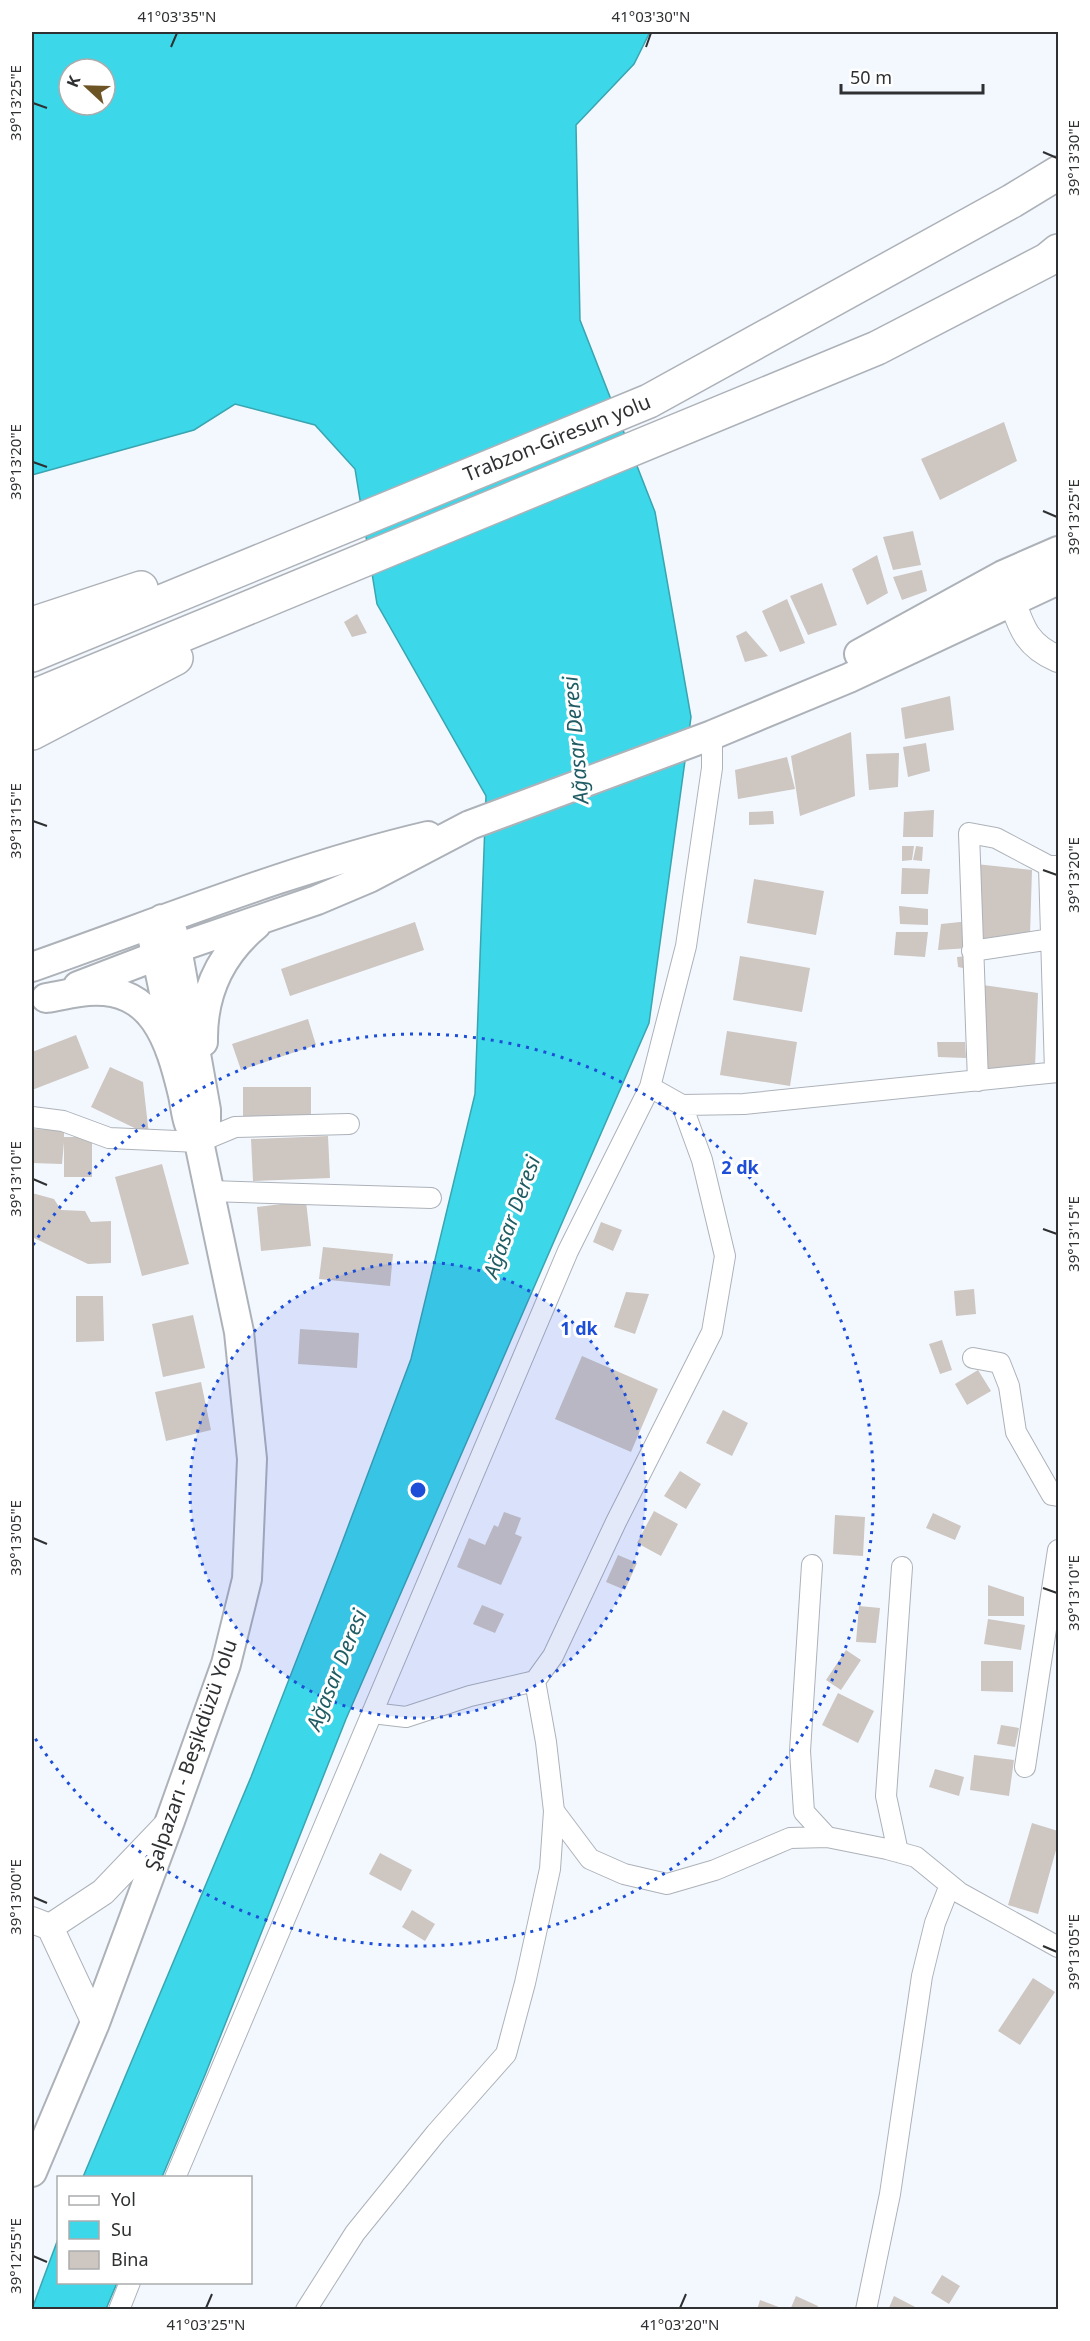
<svg xmlns="http://www.w3.org/2000/svg" width="1090" height="2341" viewBox="0 0 1090 2341" font-family="'Noto Sans',sans-serif">
<style>
.water{fill:#3cd7e8;stroke:#38a5b1;stroke-width:1.5;fill-rule:evenodd}
.building{fill:#cdc6c1}
.lines{fill:none;stroke-linecap:round;stroke-linejoin:round}
.minor-casing{stroke:#adb2b9;stroke-width:22}
.tertiary-casing{stroke:#adb2b9;stroke-width:28}
.secondary-casing{stroke:#adb2b9;stroke-width:32}
.trunk-casing{stroke:#adb2b9;stroke-width:36}
.minor{stroke:#fff;stroke-width:20}
.tertiary{stroke:#fff;stroke-width:26}
.secondary{stroke:#fff;stroke-width:28}
.trunk{stroke:#fff;stroke-width:33}
.ticks{fill:none;stroke:#2e3032;stroke-width:2}
.ring{fill:none;stroke:#1d4ed8;stroke-width:3;stroke-dasharray:3 6}
.labels{text-anchor:middle;stroke-width:6;stroke-linejoin:round;paint-order:stroke}
.street-label{font-size:20px;fill:#2e3032;stroke:#fff}
.water-label{font-size:21px;font-style:italic;fill:#1f5c63;stroke:#fff}
.centre{fill:#1d4ed8;stroke:#fff;stroke-width:3}
.ring-label{font-size:18px;text-anchor:middle;font-weight:bold;fill:#1d4ed8;stroke:#fff;stroke-width:6;stroke-linejoin:round;paint-order:stroke}
.neatline{fill:none;stroke:#2e3032;stroke-width:2}
.ticks-label{font-size:15px;text-anchor:middle;fill:#2e3032}
</style>
<rect width="100%" height="100%" fill="#f3f8ff"/>
<!-- water -->
<path class="water" d="M32,32h618l-16,32 -58,61 4,195 75,192 36,205 -42,306 -303,696 -141,356 -43,102h-79l168,-400 86,-221 74,-197 64,-265 11,-298 -109,-192 -22,-135 -40,-44 -80,-21 -41,26 -162,45zM69,69h36v36h-36z
M58,2239v43l59,1 -11,26h-74z"/>
<!-- building -->
<path class="building" d="M1004,422l13,39 -77,39 -19,-41z
M913,531l8,34 -28,5 -10,-33z
M877,555l11,38 -21,12 -15,-36z
M922,570l5,21 -25,9 -9,-23z
M822,583l15,42 -29,10 -18,-39z
M787,599l18,44 -25,9 -18,-41z
M357,614l10,19 -15,4 -8,-15z
M746,631l22,25 -23,6 -9,-26z
M950,696l4,34 -49,9 -4,-31z
M851,732l4,64 -55,20 -9,-60z
M926,743l4,28 -22,6 -5,-30z
M899,753l-1,34 -29,3 -3,-36z
M787,757l8,32 -57,10 -3,-29z
M934,810l-1,27h-30l1,-25z
M773,811l1,13 -25,1v-13z
M902,846h12l-2,14 -10,1z
M916,846l7,1 -1,14 -9,-1z
M976,864l56,6 -2,65 -58,5z
M902,868l28,1 -2,25h-27z
M754,879l70,12 -8,44 -69,-12z
M899,906l29,3v16l-28,-1z
M970,921v27l-32,2 3,-26z
M415,922l9,28 -134,46 -9,-27z
M896,932h32l-3,25 -31,-2z
M740,956l70,12 -8,44 -69,-12z
M967,956l1,13 -10,-2 -1,-10z
M983,985l55,8 -3,74 -57,2z
M308,1019l8,26 -75,25 -9,-26z
M727,1031l70,11 -7,44 -70,-11z
M76,1035l13,33 -57,22v-38z
M937,1042h28l1,16 -28,-1z
M110,1067l33,15 6,53 -58,-28z
M243,1087h68v30h-68z
M32,1129l32,1v7h28v40h-28v-35l-2,22 -30,-1z
M328,1136l2,42 -77,3 -2,-42z
M162,1164l27,100 -47,12 -27,-99z
M32,1193l22,6 7,11 24,1 6,11 20,-1v42l-23,1 -56,-27z
M306,1201l5,45 -50,5 -4,-44z
M601,1222l21,8 -9,21 -20,-9z
M323,1247l70,7 -3,32 -71,-7z
M974,1289l2,25 -20,2 -2,-25z
M626,1292l23,2 -14,40 -21,-7z
M76,1296h27l1,45 -28,1z
M193,1315l12,53 -42,9 -11,-53z
M300,1329l59,4 -2,35 -59,-4z
M942,1340l10,30 -12,4 -11,-30z
M582,1356l76,33 -27,63 -76,-33z
M978,1370l13,21 -24,14 -12,-21z
M201,1382l10,48 -45,11 -11,-49z
M723,1410l25,13 -16,33 -26,-13z
M680,1471l21,13 -15,25 -22,-13z
M654,1511l24,13 -17,32 -24,-13z
M504,1512l17,6 -6,16 7,3 -21,48 -44,-18 12,-29 16,7 9,-20 4,2z
M933,1513l28,13 -6,14 -29,-12z
M835,1515l30,2 -2,39 -30,-2z
M618,1555l19,8 -12,27 -19,-8z
M988,1585l36,12v19h-36z
M482,1605l22,9 -9,19 -22,-9z
M859,1606l21,2 -4,35 -20,-1z
M988,1619l37,6 -4,25 -37,-6z
M846,1650l15,10 -20,30 -15,-10z
M981,1661h32v31l-32,-1z
M838,1693l36,18 -16,32 -36,-18z
M1001,1725l18,3 -4,19 -18,-3z
M974,1755l40,5 -5,36 -39,-6z
M935,1769l29,8 -5,19 -30,-9z
M1032,1823l26,8v12l-20,71 -30,-9z
M380,1853l32,17 -11,21 -32,-17z
M412,1910l23,14 -10,17 -23,-14z
M1033,1978l22,14 -35,53 -22,-14z
M942,2275l18,11 -11,18 -18,-11z
M796,2296l22,10 -1,4h-27z
M894,2296l27,14h-33z
M760,2300l24,9v1h-27z"/>
<g class="lines">
<!-- minor casing -->
<g class="minor-casing">
<path id="minor" d="M1049,866l6,206
M972,951l86,-13
M978,1081l-9,-248 27,5 53,28h9
M650,1087l32,18 62,-1 314,-32
M32,1117l31,4 46,17 90,4 36,-15 114,-3
M210,1191l221,7
M973,1358l27,5 9,23 7,46 36,63 6,1
M812,1565l-12,186 4,61 23,25
M535,1681l11,61 8,69 36,48 34,15 43,10 48,-14 75,-32 37,-1 60,12 29,8 44,36 98,54
M372,1713l34,4 64,-21 65,-15 18,-25 63,-134 96,-190 13,-76 -23,-96 -20,-55
M1025,1767l33,-217
M898,1852l-12,-56 16,-229
M175,2178l393,-927 82,-164 36,-141 26,-178v-33
M119,2310l11,-28
M306,2310l49,-77 81,-100 70,-79 19,-71 25,-114 4,-58
M866,2310l24,-116 32,-218 13,-53 15,-38"/>
</g>
<!-- tertiary casing -->
<g class="tertiary-casing">
<path id="tertiary" d="M1006,584c14,35 14,59 52,75
M32,1920l18,7 45,96
M50,1927l53,-35 65,-68"/>
</g>
<!-- secondary casing -->
<g class="secondary-casing">
<path id="secondary" d="M859,654l144,-79 55,-24
M32,967c131,-46 260,-99 396,-131
M78,986l99,-38 140,-48 52,-22 101,-53 242,-90 137,-57 209,-98
M174,1039l-21,-99 9,-21 11,14 4,15 29,162v17
M203,1042c-1,-48 17,-87 53,-117
M32,2172l63,-149 75,-202 56,-157 21,-85 5,-120 -13,-127 -40,-190c-13,-18 -12,-27 -16,-47 -13,-54 -29,-109 -95,-104 -14,1 -28,5 -42,7"/>
</g>
<!-- trunk casing -->
<g class="trunk-casing">
<path id="trunk" d="M32,624l109,-36
M32,655l617,-254 363,-200 46,-28
M32,697l845,-349 170,-88 11,-9
M32,733l144,-75"/>
</g>
<!-- minor -->
<use href="#minor" class="minor"/>
<!-- tertiary -->
<use href="#tertiary" class="tertiary"/>
<!-- secondary -->
<use href="#secondary" class="secondary"/>
<!-- trunk -->
<use href="#trunk" class="trunk"/>
</g>
<!-- ticks -->
<path class="ticks" d="M171,47l6,-14M646,47l5,-14M33,103l14,5M1043,152l14,6M33,462l14,5M1043,511l14,6M33,821l14,5M1043,870l14,5M33,1179l14,6M1043,1229l14,5M33,1538l14,6M1043,1588l14,5M33,1897l14,6M1043,1946l14,6M33,2256l14,6M206,2308l6,-14M680,2308l6,-14"/>
<!-- distance rings -->
<circle cx="418" cy="1490" r="228" fill="#1d4ed8" fill-opacity=".12"/>
<g class="ring">
<circle cx="418" cy="1490" r="228"/>
<path d="M33 1245A456 456 0 1 1 33 1735"/>
</g>
<g class="labels">
<!-- street labels -->
<g class="street-label">
<text transform="translate(557 438) rotate(-22)" y="7">Trabzon-Giresun yolu</text>
<text transform="translate(191 1755) rotate(-71)" y="7">Şalpazarı - Beşikdüzü Yolu</text>
</g>
<!-- water labels -->
<g class="water-label">
<text transform="translate(576 740) rotate(-95)" y="7">Ağasar Deresi</text>
<text transform="translate(512 1217) rotate(-70)" y="7">Ağasar Deresi</text>
<text transform="translate(337 1670) rotate(-68)" y="7">Ağasar Deresi</text>
</g>
</g>
<circle cx="418" cy="1490" r="9" class="centre"/>
<g class="ring-label">
<text x="740" y="1174">2 dk</text>
<text x="579" y="1335">1 dk</text>
</g>
<!-- border -->
<rect width="1090" height="2341" fill="none" stroke="#ffffff" stroke-width="66"/>
<!-- legend -->
<rect x="57" y="2176" width="195" height="108" fill="#ffffff" stroke="#abacad" stroke-width="1.5"/>
<rect x="69" y="2196" width="30" height="9" fill="#ffffff" stroke="#abacad" stroke-width="1.5"/>
<text x="111" y="2206" font-size="18" fill="#2e3032">Yol</text>
<rect x="69" y="2221" width="30" height="18" fill="#3cd7e8" stroke="#abacad" stroke-width="1.5"/>
<text x="111" y="2236" font-size="18" fill="#2e3032">Su</text>
<rect x="69" y="2251" width="30" height="18" fill="#cdc6c1" stroke="#abacad" stroke-width="1.5"/>
<text x="111" y="2266" font-size="18" fill="#2e3032">Bina</text>
<!-- north arrow -->
<g transform="translate(87 87) rotate(292)"><circle r="28" fill="#ffffff" stroke="#abacad" stroke-width="1.5"/>
<path d="M0-4.5L10 22L0 15L-10 22Z" fill="#6c5424"/>
<text y="-9" font-size="16" font-weight="bold" text-anchor="middle" fill="#2e3032">K</text>
</g>
<!-- scale -->
<path d="M841 84v9h142v-9" fill="none" stroke="#2e3032" stroke-width="3"/>
<text x="850" y="84" font-size="18" fill="#2e3032" stroke="#ffffff" stroke-width="4.5" paint-order="stroke">50 m</text>
<rect x="33" y="33" width="1024" height="2275" class="neatline"/>
<g class="ticks-label">
<text x="177" y="22">41°03'35"N</text>
<text x="651" y="22">41°03'30"N</text>
<text transform="translate(16 103) rotate(-90)" y="5">39°13'25"E</text>
<text transform="translate(1074 158) rotate(-90)" y="5">39°13'30"E</text>
<text transform="translate(16 462) rotate(-90)" y="5">39°13'20"E</text>
<text transform="translate(1074 517) rotate(-90)" y="5">39°13'25"E</text>
<text transform="translate(16 821) rotate(-90)" y="5">39°13'15"E</text>
<text transform="translate(1074 875) rotate(-90)" y="5">39°13'20"E</text>
<text transform="translate(16 1179) rotate(-90)" y="5">39°13'10"E</text>
<text transform="translate(1074 1234) rotate(-90)" y="5">39°13'15"E</text>
<text transform="translate(16 1538) rotate(-90)" y="5">39°13'05"E</text>
<text transform="translate(1074 1593) rotate(-90)" y="5">39°13'10"E</text>
<text transform="translate(16 1897) rotate(-90)" y="5">39°13'00"E</text>
<text transform="translate(1074 1952) rotate(-90)" y="5">39°13'05"E</text>
<text transform="translate(16 2256) rotate(-90)" y="5">39°12'55"E</text>
<text x="206" y="2330">41°03'25"N</text>
<text x="680" y="2330">41°03'20"N</text>
</g>
</svg>
